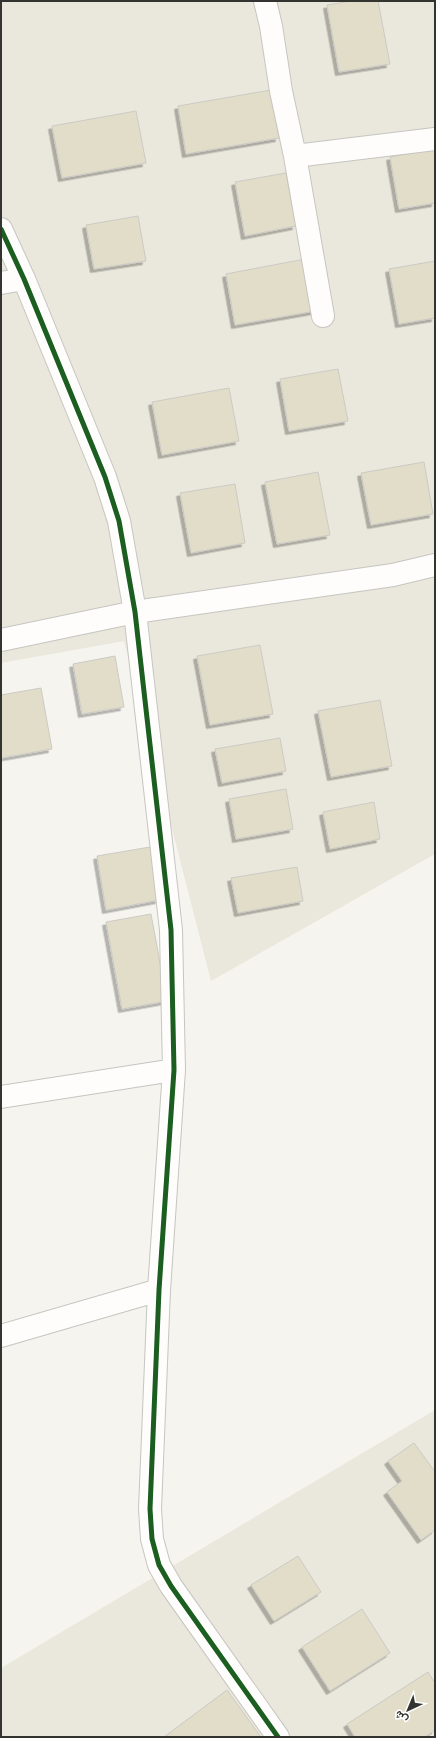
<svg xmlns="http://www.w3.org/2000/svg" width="436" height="1738" viewBox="0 0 436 1738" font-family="Inter,Vazirmatn,sans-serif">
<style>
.built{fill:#eae8dc}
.building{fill:#e2ddc9;stroke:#cbcac5;filter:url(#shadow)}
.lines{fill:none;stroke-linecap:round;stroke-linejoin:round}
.minor-casing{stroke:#c6c5c0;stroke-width:24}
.minor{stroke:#fefdfc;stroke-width:22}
.cycleway-casing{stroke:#fff;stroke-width:8}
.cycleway{stroke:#1b5e20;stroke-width:5}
</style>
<defs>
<filter id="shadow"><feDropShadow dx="-3.5" dy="3.5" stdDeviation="0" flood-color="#0004"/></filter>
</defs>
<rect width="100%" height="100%" fill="#f5f4ee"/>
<!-- built -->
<path class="built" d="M1,1h434v853l-224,127 -87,-340 -123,22z
M435,1410v327h-434v-69z"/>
<!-- building -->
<path class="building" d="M351,1h27l12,63 -51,8 -12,-67z
M271,90l8,48 -93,16 -8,-48z
M136,111l10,52 -84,15 -10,-52z
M435,149v54l-36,6 -9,-52z
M286,173l10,53 -51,10 -10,-54z
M138,216l8,45 -52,8 -8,-44z
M305,259l10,52 -80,14 -9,-51z
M435,261v57l-36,6 -10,-55z
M338,369l10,52 -59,10 -9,-52z
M229,388l10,53 -77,14 -10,-53z
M424,462l9,52 -62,11 -10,-52z
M318,472l12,63 -53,9 -12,-62z
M235,484l10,59 -54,10 -11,-60z
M260,645l13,69 -63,11 -13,-69z
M115,656l9,51 -42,7 -9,-50z
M41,688l11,61 -51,9v-63z
M380,700l12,66 -61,11 -13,-66z
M280,738l6,33 -64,12 -7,-34z
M286,789l7,40 -57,10 -7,-40z
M374,802l6,37 -50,10 -7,-37z
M150,847l9,53 -53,10 -9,-54z
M297,867l6,34 -65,12 -7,-35z
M151,914l16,87 -45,8 -16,-87z
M414,1443l21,29v58l-14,10 -34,-48 15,-11 -14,-20z
M298,1556l23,36 -47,29 -23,-36z
M362,1609l28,44 -60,38 -28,-44z
M428,1672l7,11v47l-10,7h-70l-8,-13z
M227,1690l34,47h-97z"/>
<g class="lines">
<!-- minor casing -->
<g class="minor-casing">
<path id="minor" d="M265,1l6,25 10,65 14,65 28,160
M295,156l140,-17
M1,229l23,50 81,198 14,44 16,91 36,318 3,140 -15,220 -9,219 2,30 7,26 12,21 107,151
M1,283l23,-4
M1,640l134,-28 258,-37 42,-10
M1,1097l173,-27
M1,1336l158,-46"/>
</g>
<!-- minor -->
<use href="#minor" class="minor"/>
<!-- cycleway casing -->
<g class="cycleway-casing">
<path id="cycleway" d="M1,229l23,50 81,198 14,44 16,91 36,318 3,140 -15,220 -9,219 2,30 7,26 12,21 107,151"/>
</g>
<!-- cycleway -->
<use href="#cycleway" class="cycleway"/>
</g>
<!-- border -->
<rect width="436" height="1738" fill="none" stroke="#33332f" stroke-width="4"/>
<!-- north arrow -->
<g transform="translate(408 1710) rotate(224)" stroke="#ffffff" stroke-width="3" paint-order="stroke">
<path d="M0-3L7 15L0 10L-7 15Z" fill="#33332f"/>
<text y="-6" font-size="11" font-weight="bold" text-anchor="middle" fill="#33332f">ش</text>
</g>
</svg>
